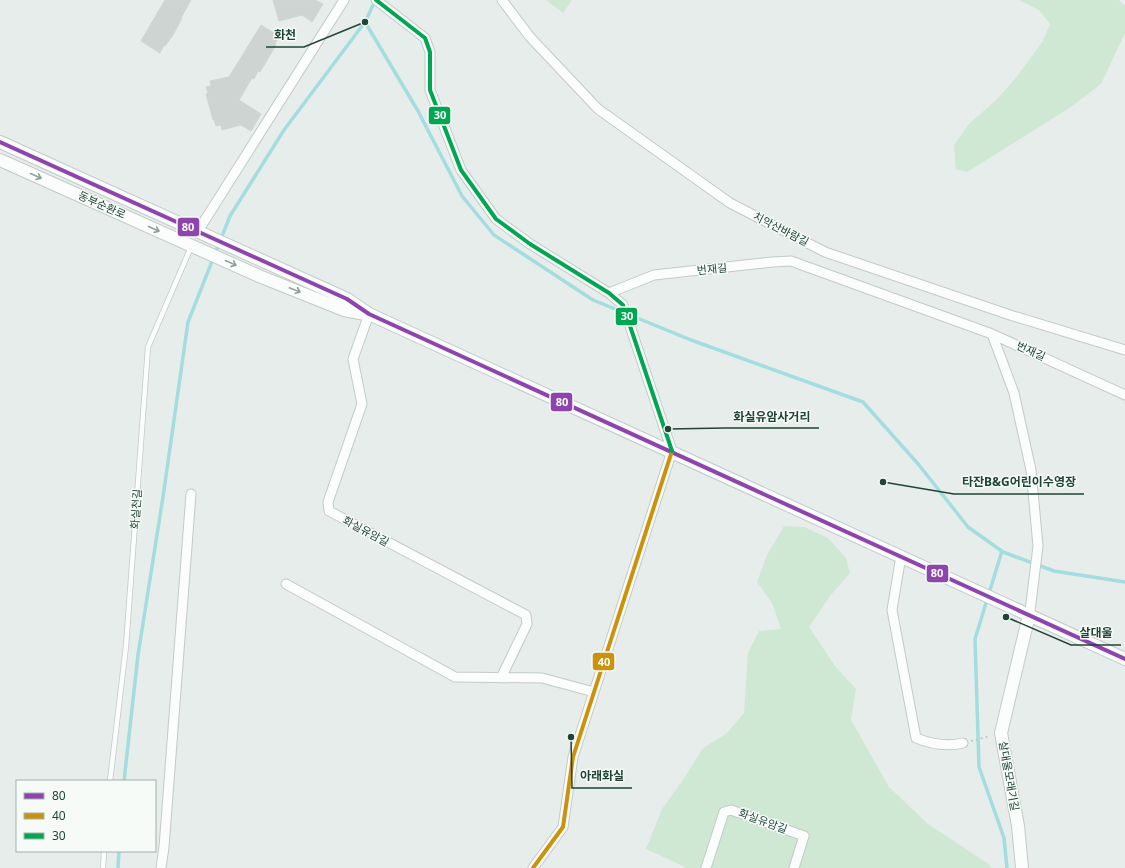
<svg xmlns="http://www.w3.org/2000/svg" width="1125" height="868" viewBox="0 0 1125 868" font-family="'Noto Sans','Noto Sans KR',sans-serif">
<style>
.green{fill:#cfe8d4}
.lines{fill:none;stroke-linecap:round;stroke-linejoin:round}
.stream{stroke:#a3dde0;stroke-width:3.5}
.building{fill:#cdd4d1;stroke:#cfd6d3}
.lane-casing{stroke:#c4cac7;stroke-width:6}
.street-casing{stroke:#c4cac7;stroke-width:11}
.secondary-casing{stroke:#c2cbc7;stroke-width:14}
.path{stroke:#c2ccc7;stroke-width:2;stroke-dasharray:2 3;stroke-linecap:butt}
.lane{stroke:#fbfcfc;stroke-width:4.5}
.street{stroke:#fbfcfc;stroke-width:9}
.secondary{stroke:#fbfcfc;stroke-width:12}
.bus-1-casing{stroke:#f6fbf8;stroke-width:7}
.bus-2-casing{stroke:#f6fbf8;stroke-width:7}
.bus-3-casing{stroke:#f6fbf8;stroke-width:7}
.bus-1{stroke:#8e44ad;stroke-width:4}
.bus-2{stroke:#cc920b;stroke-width:4}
.bus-3{stroke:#00a651;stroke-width:4}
.oneway{stroke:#8ea09a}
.labels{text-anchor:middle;stroke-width:3;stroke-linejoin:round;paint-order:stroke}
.street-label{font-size:11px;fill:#214437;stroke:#f6fbf8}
.leader{fill:none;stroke:#214437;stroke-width:1.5}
.callout-dot{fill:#214437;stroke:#f6fbf8;stroke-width:1.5}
.callout-label{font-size:12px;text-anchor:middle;font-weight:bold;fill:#214437;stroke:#f6fbf8;stroke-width:3;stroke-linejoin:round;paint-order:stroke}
.line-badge{stroke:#f6fbf8;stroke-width:1.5}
.badge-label{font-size:11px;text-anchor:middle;font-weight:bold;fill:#fff}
</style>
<rect width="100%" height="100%" fill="#e7edea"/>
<!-- green -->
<path class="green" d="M546,0h26l-9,13z
M1019,0h100l6,6v27l-24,51 -30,23 -104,65 -11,-3 -2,-24 15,-21 27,-24 19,-21 28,-38 7,-17 -11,-14z
M784,526l20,1 24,11 18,20 4,15 -20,23 -21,31 26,39 21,23 -5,31 38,67 39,37 62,41 1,3h-307l-1,-2 -37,-17 16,-40 23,-32 18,-29 23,-14 18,-21 4,-60 11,-22 22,-2 -9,-26 -15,-21 10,-27z"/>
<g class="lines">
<!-- stream -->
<path class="stream" d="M365,22l53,89 44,85 32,39 99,65 98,40 172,62 56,63 49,62 35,25 51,19 71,11
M1002,551l-27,88 4,128 25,71 3,30
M124,781l14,-126 25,-158 25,-175 42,-106 54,-86 81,-108 10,-21
M118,868l1,-17"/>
</g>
<!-- building -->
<path class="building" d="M165,0h26l-10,18h1l-9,17 -8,11 -1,-1 -4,8 -19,-12z
M273,0h42l8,4 -11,18 -10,-7 -23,6z
M261,25l18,11 -4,8 1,1 -10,17 -6,10 -2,-1 -4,8 -2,-1 -13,22 22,14 -10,17 -10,-6 -19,5 -1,-5 -5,1 -2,-6h-1l-7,-26 2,-1 -2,-6 5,-1 -1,-5 19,-4z"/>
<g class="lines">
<!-- lane casing -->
<g class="lane-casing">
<path id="lane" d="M110,781l16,-135 22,-299 43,-100
M103,868l1,-17"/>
</g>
<!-- street casing -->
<g class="street-casing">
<path id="street" d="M376,0l49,38 5,14v38l31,80 35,49 34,25 79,49 14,12 49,146 -99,306 -10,70 -30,41
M502,0l28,37 68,72 132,94 95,49 185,63 115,35
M198,231l146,-231
M609,293l45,-18 118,-13 19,-1 201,73 133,61
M369,314l-16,45 9,45 -34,98 1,9 197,104 1,9 -26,54
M992,334l22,59 17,77 7,76 -8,65
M901,556l-9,54 24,128c15,6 30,9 47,5
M286,584l169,93 87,1 52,14
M161,868l3,-21 27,-353
M706,868l18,-56 7,-2 73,26 -10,32"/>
</g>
<!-- secondary casing -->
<g class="secondary-casing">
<path id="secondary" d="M0,142l347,157 22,15 756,345
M0,160l259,116 85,34 21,4
M1022,868l-4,-42 -17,-93 28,-118"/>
</g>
<!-- path -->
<path class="path" d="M971,741l19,-5"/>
<!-- lane -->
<use href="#lane" class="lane"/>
<!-- street -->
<use href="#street" class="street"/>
<!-- secondary -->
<use href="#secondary" class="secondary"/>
<!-- bus-1 casing -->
<g class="bus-1-casing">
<path id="bus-1" d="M0,142l347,157 22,15 756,345"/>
</g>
<!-- bus-2 casing -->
<g class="bus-2-casing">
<path id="bus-2" d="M533,868l30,-41 10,-70 99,-306"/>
</g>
<!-- bus-3 casing -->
<g class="bus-3-casing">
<path id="bus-3" d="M376,0l49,38 5,14v38l31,80 35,49 34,25 79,49 14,12 49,146"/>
</g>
<!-- bus-1 -->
<use href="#bus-1" class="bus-1"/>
<!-- bus-2 -->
<use href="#bus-2" class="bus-2"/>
<!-- bus-3 -->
<use href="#bus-3" class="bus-3"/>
</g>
<!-- one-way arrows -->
<defs><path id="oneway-shaft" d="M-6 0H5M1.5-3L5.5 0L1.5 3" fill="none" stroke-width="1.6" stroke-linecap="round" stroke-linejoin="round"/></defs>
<g class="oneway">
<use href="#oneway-shaft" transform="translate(36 176) rotate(24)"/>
<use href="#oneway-shaft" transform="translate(154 229) rotate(24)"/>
<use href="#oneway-shaft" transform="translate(231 263) rotate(25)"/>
<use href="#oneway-shaft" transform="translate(295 290) rotate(22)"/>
</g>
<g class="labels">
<!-- street labels -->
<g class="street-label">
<text transform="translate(102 205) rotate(24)" y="4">동부순환로</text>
<text transform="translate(781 229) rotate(27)" y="4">치악산바람길</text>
<text transform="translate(712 269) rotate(-6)" y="4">번재길</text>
<text transform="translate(1031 351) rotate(24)" y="4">번재길</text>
<text transform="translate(136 509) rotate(-86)" y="4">화실천길</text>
<text transform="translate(366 531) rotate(28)" y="4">화실유암길</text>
<text transform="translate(1009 776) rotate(80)" y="4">살대울모래기길</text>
<text transform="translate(763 821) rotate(20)" y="4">화실유암길</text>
</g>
</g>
<!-- callouts -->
<path class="leader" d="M365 22L304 47H266M668 429L725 428H819M883 482L954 494H1084M1006 617L1071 645H1121M571 737L572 788H632"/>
<g class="callout-dot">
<circle cx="365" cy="22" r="4"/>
<circle cx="668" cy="429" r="4"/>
<circle cx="883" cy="482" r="4"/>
<circle cx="1006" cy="617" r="4"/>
<circle cx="571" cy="737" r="4"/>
</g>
<g class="callout-label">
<text x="285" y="39">화천</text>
<text x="772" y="421">화실유암사거리</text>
<text x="1019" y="486">타잔B&amp;G어린이수영장</text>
<text x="1096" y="637">살대울</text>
<text x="602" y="780">아래화실</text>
</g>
<g class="line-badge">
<rect x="428" y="106" width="23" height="19" rx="4" fill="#00a651"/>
<rect x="177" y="217" width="23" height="20" rx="4" fill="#8e44ad"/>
<rect x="615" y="307" width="23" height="19" rx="4" fill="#00a651"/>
<rect x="550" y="392" width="23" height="20" rx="4" fill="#8e44ad"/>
<rect x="926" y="564" width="23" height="19" rx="4" fill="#8e44ad"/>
<rect x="592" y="652" width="23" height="19" rx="4" fill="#cc920b"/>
</g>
<g class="badge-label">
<text x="440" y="119">30</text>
<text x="188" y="231">80</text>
<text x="627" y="320">30</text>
<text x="562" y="406">80</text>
<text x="937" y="577">80</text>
<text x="604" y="666">40</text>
</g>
<!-- legend -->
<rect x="16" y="780" width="140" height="72" fill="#f6fbf8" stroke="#a1b2ab"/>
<rect x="24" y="793" width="20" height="6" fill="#8e44ad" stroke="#a1b2ab"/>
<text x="52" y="800" font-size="12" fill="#214437">80</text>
<rect x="24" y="813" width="20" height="6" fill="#cc920b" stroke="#a1b2ab"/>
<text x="52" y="820" font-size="12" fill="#214437">40</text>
<rect x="24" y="833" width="20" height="6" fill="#00a651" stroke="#a1b2ab"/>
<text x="52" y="840" font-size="12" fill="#214437">30</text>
</svg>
